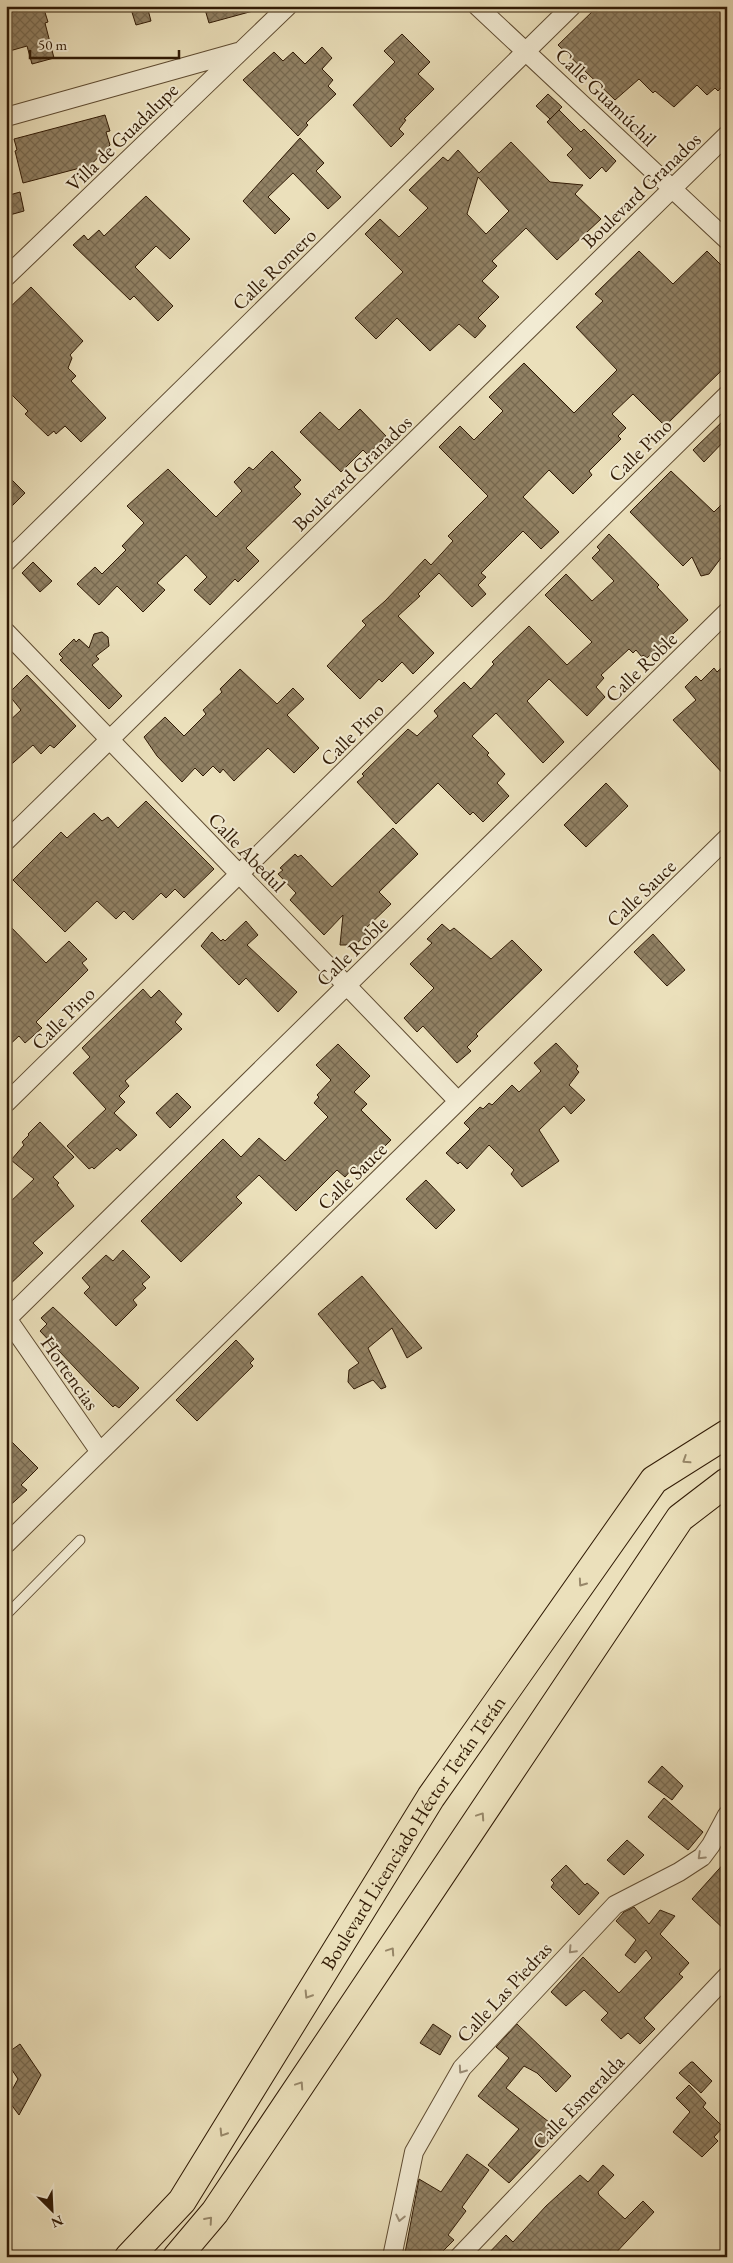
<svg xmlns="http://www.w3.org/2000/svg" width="733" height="2263" viewBox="0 0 733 2263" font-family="'EB Garamond',serif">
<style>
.building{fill:url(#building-cross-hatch);stroke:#301a05;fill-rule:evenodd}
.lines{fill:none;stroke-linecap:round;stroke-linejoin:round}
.service-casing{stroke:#5f4c32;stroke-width:11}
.minor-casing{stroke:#5f4c32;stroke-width:20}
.primary-casing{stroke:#301a05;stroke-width:30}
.service{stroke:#f2ebd3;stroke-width:9}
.minor{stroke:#f2ebd3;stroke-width:18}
.primary{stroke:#ebe0bb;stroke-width:28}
.oneway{stroke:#978769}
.oneway2{stroke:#9b8d76}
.labels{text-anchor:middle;stroke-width:4;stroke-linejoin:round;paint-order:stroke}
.street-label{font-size:20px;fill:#301a05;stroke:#f2ebd3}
</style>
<defs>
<pattern id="building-cross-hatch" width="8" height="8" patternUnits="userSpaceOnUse" patternTransform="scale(1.25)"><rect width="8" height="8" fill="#918164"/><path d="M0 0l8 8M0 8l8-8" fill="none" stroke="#776950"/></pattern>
</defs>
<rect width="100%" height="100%" fill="#ebe0bb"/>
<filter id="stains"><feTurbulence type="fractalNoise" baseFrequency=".004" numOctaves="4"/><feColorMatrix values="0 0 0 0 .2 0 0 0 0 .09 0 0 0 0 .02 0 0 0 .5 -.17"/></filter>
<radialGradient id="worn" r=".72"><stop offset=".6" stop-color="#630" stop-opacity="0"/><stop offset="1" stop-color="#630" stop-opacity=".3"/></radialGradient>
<!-- building -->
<path class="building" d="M6,6h37l5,16 -3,1 9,35 -22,6 -5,-18 -21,6z
M130,6h17l4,15 -15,4z
M204,6h48l1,5 -44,12z
M598,6h129v75l-9,10 -3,-3 -8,7 -10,-10 -23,22 -19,-16 -2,2 -14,-14 -24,21 -57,-55z
M402,34l28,28 -12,12 16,15 -30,30 2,1 -7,9 5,5 -13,13 -38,-42 42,-43 -11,-11z
M322,47l10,11 -10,11 11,11 -5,6 8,8 -30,29 2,2 -10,11 -55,-56 31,-28 9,9 10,-9 12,12z
M548,94l14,13 -12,12 -14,-13z
M559,110l22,22 3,-3 32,32 -10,11 -4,-5 -12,12 -23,-24 6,-6 -26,-27z
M105,115l5,16 -4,1 4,13 -28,29 -2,-6 -57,15 -8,-32 2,-1 -3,-11z
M300,138l24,25 -8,8 25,26 -13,12 -35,-36 -25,24 22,22 -15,15 -32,-33z
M511,142l39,40 33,3 -8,9 26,25 -44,41 -31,-32 -34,33 5,5 -15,15 17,16 -21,21 8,8 -11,12 -16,-14 -29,27 -33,-33 -21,21 -21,-21 48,-46 -38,-38 15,-15 19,18 29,-29 -19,-18 34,-33 5,4 10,-11 21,23zM478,177l31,34 -23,23 -19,-20z
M20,192l4,19 -18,5v-20z
M146,196l44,43 -20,20 -14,-13 -21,21 38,39 -15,15 -24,-25 -4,4 -57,-55 11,-10 4,5 11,-10 5,6z
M639,251l34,33 34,-33 20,20v94l-62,61 -32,-32 -21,20 14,14 -8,8 3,3 -32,32 3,4 -19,19 -24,-24 -26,27 36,35 -18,17 -18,-18 -42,42 5,4 -8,8 8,9 -14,13 -33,-34 -21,21 2,2 -22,20 36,37 -21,21 -11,-12 -20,20 -3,-3 -19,20 -33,-33 39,-41 -4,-4 23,-20 40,-42 6,6 22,-24 -5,-5 40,-40 -49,-49 21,-21 14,14 29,-29 -14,-14 35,-34 50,50 43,-43 -41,-43 27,-26 -8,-7z
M31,287l52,54 -13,14 2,3 -4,10 8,8 -5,5 35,37 -25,24 -16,-16 -9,8 -2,-3 -6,5 -23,-22 3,-3 -22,-22v-51l6,-5 -6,-5v-17z
M360,409l26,27 -18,19 -5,-5 -22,22 -41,-40 20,-20 19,18z
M727,417v21l-23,24 -11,-12z
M272,451l29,29 -7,7 7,7 -55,54 13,13 -21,21 -3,-3 -25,26 -16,-15 13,-13 -21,-22 -29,28 8,7 -22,22 -26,-26 -18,19 -22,-21 18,-17 7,7 24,-24 -4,-4 22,-23 -17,-17 41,-37 48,48 26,-26 -8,-9 15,-15 4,3z
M671,471l43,41 13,-13v51l-18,24 -8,2 -9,-19 -9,9 -53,-54z
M6,474l19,19 -19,19z
M609,534l50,51 -2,2 31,33 -41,38 -4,-3 -1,2 -6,-7 -3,3 -4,-4 -28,26 3,3 -8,9 9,10 -18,19 -38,-37 -22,22 37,41 -21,21 -47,-50 -24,23 17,17 -2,2 18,19 -8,9 12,13 -26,26 -10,-10 -3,3 -32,-32 -42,41 -39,-42 7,-6 -2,-2 46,-45 9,7 21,-20 -4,-5 30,-29 7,7 23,-25 -2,-2 37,-36 38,39 25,-23 -47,-47 21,-21 26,27 22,-20 -22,-23 8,-8 -3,-3z
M33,562l19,19 -12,11 -18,-19z
M102,632l6,5 1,9 -13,10 3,3 -7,6 30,31 -13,13 -49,-49 3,-2 -4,-4 15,-15 2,3 3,-3 10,9 5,-14z
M727,663v115l-54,-58 23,-20 -11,-13 11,-11 5,5 13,-13 3,4z
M240,669l37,35 16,-16 11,11 -17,16 32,33 -25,25 -26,-25 -34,33 -11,-12 -3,4 -7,-7 -10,10 -8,-8 -13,14 -25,-26 -13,-19 21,-20 19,19 22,-22 -3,-4 19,-18 -2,-3z
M27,675l49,51 -22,22 -4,-3 -9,9 -8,-9 -27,24v-45l15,-14 -13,-16z
M606,783l22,23 -42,41 -22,-22z
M146,801l68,68 -30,29 -9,-9 -9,9 -5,-5 -28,27 -9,-9 -8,8 -19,-18 -32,31 -52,-52 48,-48 6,6 27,-25 8,8 6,-4 10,11z
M393,828l25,26 -39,38 12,12 -28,27 3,4 -11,10h-15l3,-30 -19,20 -34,-35 6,-7 -18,-19 5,-4 -3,-2 15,-14 3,3 3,-2 31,32z
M246,921l12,14 -11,10 50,47 -19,20 -32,-34 -7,7 -38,-39 11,-14 9,9 2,-2 2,2z
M6,922l40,41 23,-22 18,18 -5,4 6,7 -52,52 6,6 -17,15 -6,-7 -13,12z
M442,924l8,7 4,-3 37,31 21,-19 30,30 -66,64 2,2 -11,11 4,4 -14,12 -34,-37 -6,6 -13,-14 30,-30 -24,-24 22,-21 -5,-4z
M653,934l32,36 -18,16 -33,-34z
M143,989l8,9 8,-8 23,24 -7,8 7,7 -57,52 4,5 -10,10 6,6 -11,11 23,22 -17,16 -3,-3 -23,21 -2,-2 -3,2 -22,-23 39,-37 -33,-36 17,-16 -8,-9z
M556,1043l22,23 -2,3 3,3 -10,13 16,15 -14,14 -7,-8 -25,24 20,31 -37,26 -11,-13 3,-4 -25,-25 -22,24 -7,-7 -2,2 -12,-11 24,-24 -6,-6 16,-16 3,2 6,-6 3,2 20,-20 7,7 22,-21 -7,-8z
M338,1044l32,32 -16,16 13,12 -6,6 30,30 -34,34 -5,-5 -7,8 -8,-7 -41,41 -37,-36 -23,22 6,6 -61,59 -40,-41 82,-82 18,18 18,-19 26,23 43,-44 -14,-14 5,-6 -2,-2 14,-15 -15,-15z
M177,1093l14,14 -21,21 -14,-15z
M40,1122l34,35 -21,20 6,6 -2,2 17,21 -41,37 10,10 -37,35v-82l28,-27 -23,-19 13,-15 -2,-3 7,-7 -1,-1z
M426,1180l29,30 -19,19 -30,-30z
M123,1250l27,27 -8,7 4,4 -13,12 4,5 -21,21 -32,-33 6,-6 -8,-9 24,-23 7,6z
M362,1276l60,72 -15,10 -15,-30 -24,20 18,39 -5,2 -8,-9 -19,9 -6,-7 1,-12 10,-7 -41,-49z
M53,1307l86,81 -20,20 -4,-3 -2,2 -18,-18 -55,-58 7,-7 -6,-6z
M236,1340l18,19 -4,4 3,3 -56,55 -21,-21z
M6,1436l32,32 -17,17 6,5 -21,19z
M662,1766l21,20 -11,14 -24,-18z
M664,1798l39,34 -15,18 -40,-33z
M627,1840l17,15 -20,20 -17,-15z
M727,1860v72l-35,-33z
M566,1865l19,20 2,-2 12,10 -20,22 -28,-28 3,-4 -3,-3z
M634,1907l15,17 11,-14 15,6 -15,18 29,29 -10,11 4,3 -39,41 11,11 -15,15 -12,-11 -7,6 -20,-19 7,-7 -24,-23 -18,16 -15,-14 32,-35 36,36 33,-35 -6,-8 -11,13 -10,-8 11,-15 -20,-19 8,-9z
M433,2024l18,12 -11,19 -20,-12z
M517,2024l54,52 -15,16 -19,-19 -13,-7 -18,22 53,42 -50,53 -21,-18 31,-36 -41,-33 31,-38 -13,-11z
M20,2044l21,31 -22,40 -12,-16 11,-20 -12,-18v-7z
M691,2062h2l19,19 -11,12 -22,-20z
M689,2085l17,18 -3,4 20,20 -9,10 4,4 -16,16 -29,-25 17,-20 -14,-14z
M467,2154l22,16 -27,37 4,4 -18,24 6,5 -17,17h-23l-9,-4 14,-74 22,13z
M603,2165l11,10 -16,17 1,3 26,24 18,-18 11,11 -42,45h-127l21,-22 7,7 33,-36 34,-31 8,7z"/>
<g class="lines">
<!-- service casing -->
<g class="service-casing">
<path id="service" d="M6,1615l74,-75"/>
</g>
<!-- minor casing -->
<g class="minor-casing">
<path id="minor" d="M477,6l250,234
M6,117l232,-65
M6,277l282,-271
M6,562l566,-556
M6,632l452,469
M6,841l721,-706
M6,1103l721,-708
M6,1317l94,135
M6,1320l721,-708
M6,1544l721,-706
M392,2257l22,-105 48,-84 153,-163 64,-33 23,-15 9,-12 16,-30
M459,2257l268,-281"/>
</g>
<!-- primary casing -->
<g class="primary-casing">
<g id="primary">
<path id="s1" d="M129,2257l53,-56 249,-404 223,-317 73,-46"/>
<path d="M177,2257l38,-45 465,-694 47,-36"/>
</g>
</g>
<!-- service -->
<use href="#service" class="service"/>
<!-- minor -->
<use href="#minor" class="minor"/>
<!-- primary -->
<use href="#primary" class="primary"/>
</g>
<!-- one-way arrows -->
<defs><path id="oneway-chevron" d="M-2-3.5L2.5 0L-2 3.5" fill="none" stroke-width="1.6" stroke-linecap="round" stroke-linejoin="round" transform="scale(1.25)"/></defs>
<g class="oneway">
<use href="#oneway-chevron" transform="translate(686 1460) rotate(147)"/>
<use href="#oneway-chevron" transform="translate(582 1583) rotate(125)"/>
<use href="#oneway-chevron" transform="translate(481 1816) rotate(-56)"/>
<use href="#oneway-chevron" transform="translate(391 1951) rotate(-56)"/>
<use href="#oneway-chevron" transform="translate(308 1995) rotate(122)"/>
<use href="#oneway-chevron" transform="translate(300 2085) rotate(-56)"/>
<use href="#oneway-chevron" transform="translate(223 2133) rotate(122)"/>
<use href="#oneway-chevron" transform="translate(209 2220) rotate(-49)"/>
</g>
<g class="oneway2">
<use href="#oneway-chevron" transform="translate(701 1856) rotate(136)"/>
<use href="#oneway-chevron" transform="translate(572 1950) rotate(133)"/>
<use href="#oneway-chevron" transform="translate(462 2070) rotate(125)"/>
<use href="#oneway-chevron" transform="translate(400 2218) rotate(102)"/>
</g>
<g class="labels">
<!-- street labels -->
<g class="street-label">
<text transform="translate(606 97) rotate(44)" y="7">Calle Guamúchil</text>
<text transform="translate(122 137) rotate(-44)" y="7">Villa de Guadalupe</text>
<text transform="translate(641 190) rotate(-44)" y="7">Boulevard Granados</text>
<text transform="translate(274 269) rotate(-44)" y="7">Calle Romero</text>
<text transform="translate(640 450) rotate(-45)" y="7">Calle Pino</text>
<text transform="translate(352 473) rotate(-44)" y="7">Boulevard Granados</text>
<text transform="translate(641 667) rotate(-44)" y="7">Calle Roble</text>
<text transform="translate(352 734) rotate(-45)" y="7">Calle Pino</text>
<text transform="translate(247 852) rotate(46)" y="7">Calle Abedul</text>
<text transform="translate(641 893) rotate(-44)" y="7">Calle Sauce</text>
<text transform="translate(352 951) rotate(-44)" y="7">Calle Roble</text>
<text transform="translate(63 1018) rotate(-45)" y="7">Calle Pino</text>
<text transform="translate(352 1176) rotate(-44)" y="7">Calle Sauce</text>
<text transform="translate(70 1373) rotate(55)" y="7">Hortencias</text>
<text dy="7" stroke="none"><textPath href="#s1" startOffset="512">Boulevard Licenciado Héctor Terán Terán</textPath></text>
<text transform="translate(504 1992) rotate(-47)" y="7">Calle Las Piedras</text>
<text transform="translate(578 2102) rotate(-46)" y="7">Calle Esmeralda</text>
</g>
</g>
<!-- margin -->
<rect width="733" height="2263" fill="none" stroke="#ebe0bb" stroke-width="25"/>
<rect x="8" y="8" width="718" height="2248" fill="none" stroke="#301a05" stroke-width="2.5"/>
<rect x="12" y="12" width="708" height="2238" fill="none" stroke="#301a05"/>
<!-- north arrow -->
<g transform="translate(52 2210) rotate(156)" stroke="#f2ebd3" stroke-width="4" paint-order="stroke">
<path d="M0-4L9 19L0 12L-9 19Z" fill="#301a05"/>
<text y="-8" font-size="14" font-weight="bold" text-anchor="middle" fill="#301a05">N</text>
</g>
<!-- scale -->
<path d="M30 50v8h149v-8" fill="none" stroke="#301a05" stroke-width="2.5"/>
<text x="38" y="50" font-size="15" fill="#301a05" stroke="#f2ebd3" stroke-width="4" paint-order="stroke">50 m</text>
<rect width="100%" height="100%" filter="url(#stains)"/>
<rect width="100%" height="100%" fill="url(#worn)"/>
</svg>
